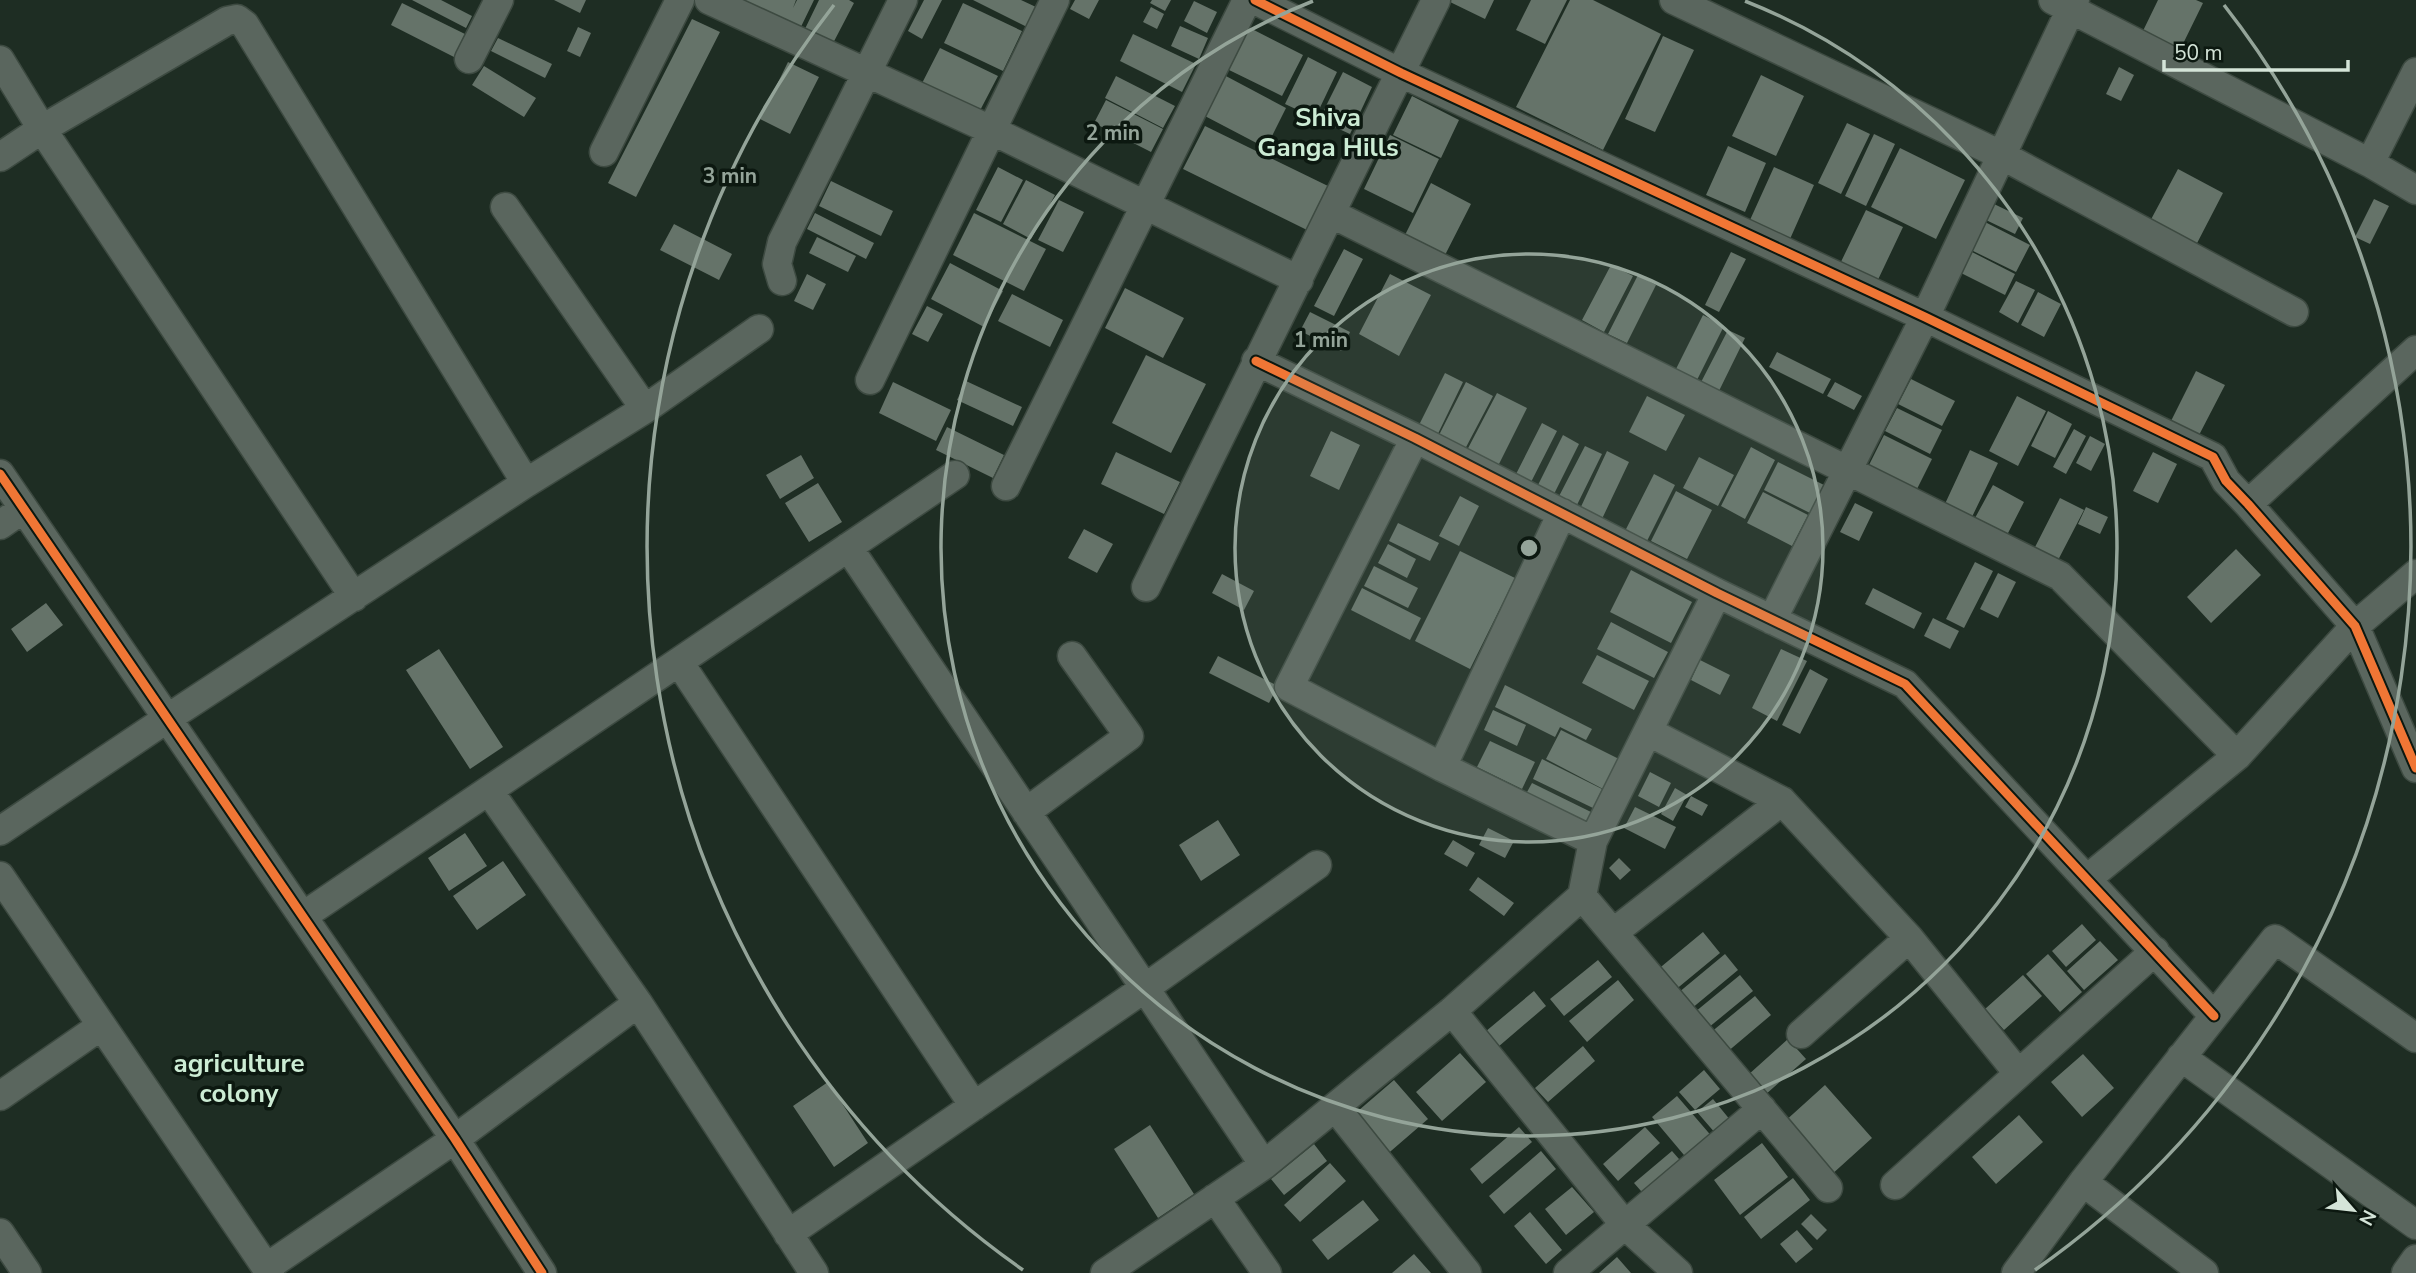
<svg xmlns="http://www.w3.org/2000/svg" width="2416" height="1273" viewBox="0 0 2416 1273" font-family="'Nunito Sans',sans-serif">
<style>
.building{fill:#657369}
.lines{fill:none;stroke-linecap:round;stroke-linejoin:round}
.street-casing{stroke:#3d4a41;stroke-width:31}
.street{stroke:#5a665e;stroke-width:28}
.cycleway-casing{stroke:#0c1810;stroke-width:13}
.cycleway{stroke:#f07635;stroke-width:9}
.ring{fill:none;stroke:#94a499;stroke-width:3.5}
.labels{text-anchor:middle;stroke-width:7;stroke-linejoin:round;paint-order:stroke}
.neighbourhood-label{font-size:26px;font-weight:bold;fill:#ccecd4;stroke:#0c1810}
.centre{fill:#94a499;stroke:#0c1810;stroke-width:3.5}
.ring-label{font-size:21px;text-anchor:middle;font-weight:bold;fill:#94a499;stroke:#0c1810;stroke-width:7;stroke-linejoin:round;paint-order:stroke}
</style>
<rect width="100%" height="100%" fill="#1e2d23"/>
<!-- building -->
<path class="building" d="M412,0h29l31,16 -6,12z
M554,0h32l-6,13z
M737,0h59l-3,8 4,-8h17l-18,37z
M819,0h30l5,3 -24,46 -28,-14z
M924,0h18l-20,39 -14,-8z
M973,0h48l15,7 -9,20z
M1075,0h24l-10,19 -19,-10z
M1152,0h19l-6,11 -15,-8z
M1451,0h43l-9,19 -35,-17z
M1531,0h36l-22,44 -29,-14z
M1570,0h23l68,34 -58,116 -87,-43z
M2158,0h38l7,3 -25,51 -37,-19z
M1194,1l23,11 -10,21 -23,-12z
M402,3l63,31 -11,23 -63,-32z
M963,3l59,28 -19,40 -59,-28z
M1151,7l13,7 -7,15 -14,-7z
M692,19l28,13 -84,165 -28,-14z
M1180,26l28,12 -9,21 -28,-13z
M578,27l13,6 -11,24 -13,-6z
M1248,27l55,28 -21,41 -55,-27z
M1133,34l63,30 -14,28 -62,-31z
M1663,36l31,14 -39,82 -30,-13z
M498,38l54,26 -7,14 -54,-27z
M940,48l58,28 -24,46 -57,-29z
M1308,57l29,15 -22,46 -30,-14z
M788,62l31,15 -29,57 -30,-15z
M484,66l52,32 -12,19 -52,-32z
M2119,67l15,8 -13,26 -15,-7z
M1343,72l29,15 -22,47 -31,-14z
M1224,75l62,33 -20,40 -63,-33z
M1761,75l43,21 -28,60 -44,-20z
M1116,76l59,30 -12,22 -58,-30z
M1412,96l47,24 -18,38 -48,-23z
M1106,100l57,29 -12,23 -57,-29z
M1847,123l23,11 -29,60 -23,-11z
M1205,126l123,60 -21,44 -124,-61z
M1874,134l21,10 -29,62 -21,-10z
M1390,135l49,24 -26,54 -49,-24z
M1728,146l38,17 -21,49 -39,-17z
M1900,148l65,32 -29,59 -65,-32z
M998,167l25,13 -22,42 -25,-12z
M1774,167l40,18 -24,54 -40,-19z
M2178,169l45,24 -29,56 -46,-24z
M1026,180l29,15 -24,44 -28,-15z
M831,181l62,30 -12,25 -62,-30z
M1431,183l40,21 -28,55 -40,-20z
M2374,199l15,7 -19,38 -15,-7z
M1059,200l25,12 -21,40 -25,-12z
M1994,204l29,14 -8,16 -29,-14z
M1866,210l37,17 -28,59 -37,-18z
M815,213l59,30 -8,16 -59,-30z
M974,213l72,36 -22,42 -71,-36z
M1985,222l45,23 -14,27 -45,-22z
M674,224l58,30 -13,26 -59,-30z
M817,237l39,19 -8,16 -39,-19z
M1344,249l19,10 -29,57 -20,-10z
M1731,252l15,7 -27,53 -14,-7z
M1972,252l43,22 -10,21 -44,-22z
M950,263l53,28 -19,36 -53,-28z
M1611,265l22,11 -29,56 -22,-12z
M807,274l19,10 -13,26 -19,-9z
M1390,274l41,21 -32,61 -40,-22z
M1638,275l18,10 -29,58 -19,-9z
M2016,281l19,9 -17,33 -19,-11z
M1125,288l59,30 -21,40 -58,-30z
M2038,292l23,12 -17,33 -23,-12z
M1012,294l51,26 -13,27 -52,-26z
M927,306l16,8 -15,28 -16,-8z
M1310,312l40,20 -9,19 -41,-20z
M1703,315l21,11 -29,58 -21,-11z
M1728,330l17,8 -29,59 -18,-9z
M1777,352l54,27 -8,15 -54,-27z
M1146,355l60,29 -35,69 -59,-30z
M2196,371l29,14 -27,52 -28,-14z
M1445,373l18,9 -30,62 -19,-9z
M1911,379l44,22 -13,25 -44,-22z
M966,381l56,26 -9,19 -56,-26z
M893,382l58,28 -15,31 -57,-28z
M1466,382l27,14 -29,55 -26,-14z
M1835,382l27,14 -8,14 -27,-14z
M1497,393l30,15 -31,62 -31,-16z
M1647,396l38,19 -19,36 -37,-19z
M2017,396l29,15 -28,55 -29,-15z
M1897,408l45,22 -12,24 -45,-23z
M2048,411l24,13 -17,34 -24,-12z
M1542,423l15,8 -28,55 -15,-8z
M947,427l57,28 -11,23 -57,-28z
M2074,429l12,7 -20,38 -13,-7z
M1331,431l29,14 -21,45 -29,-14z
M1563,435l16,9 -27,54 -16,-9z
M1884,435l48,24 -19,38 -48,-24z
M2090,436l15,8 -14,27 -15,-8z
M1585,446l17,8 -28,57 -18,-9z
M1751,447l24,13 -30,59 -24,-13z
M1970,450l28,13 -27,56 -27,-13z
M1607,451l22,11 -28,59 -22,-10z
M1116,452l64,30 -16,32 -63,-30z
M2153,452l24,12 -19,39 -25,-12z
M801,455l13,23 -34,21 -14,-24z
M1699,457l35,18 -16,31 -35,-18z
M1778,462l46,23 -14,28 -46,-23z
M1654,474l21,11 -30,60 -22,-10z
M818,483l24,39 -33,20 -24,-39z
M1993,485l31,17 -17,33 -32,-17z
M1676,491l36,19 -25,49 -36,-18z
M1763,492l45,23 -16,31 -45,-23z
M1460,496l19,10 -20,40 -20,-10z
M2060,498l24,12 -29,56 -24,-11z
M1855,503l18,9 -14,29 -19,-9z
M2086,507l22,10 -8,17 -22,-10z
M1398,523l41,20 -9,18 -41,-20z
M1084,529l29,15 -16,29 -29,-15z
M1388,544l28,15 -9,19 -29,-15z
M2236,549l25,26 -50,48 -24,-26z
M1460,551l55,27 -45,91 -55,-28z
M1975,562l18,9 -29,57 -18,-9z
M1374,566l44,22 -10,20 -44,-22z
M1631,570l61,32 -21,41 -61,-31z
M1998,573l18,9 -18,36 -18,-9z
M1222,574l32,17 -10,19 -32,-17z
M1362,588l59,30 -11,22 -59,-30z
M1873,588l49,25 -8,16 -49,-25z
M46,603l17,22 -36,27 -16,-23z
M1933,618l26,13 -9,18 -26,-13z
M1611,622l57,30 -14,26 -57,-29z
M439,649l64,98 -33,22 -64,-99z
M1781,649l26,12 -30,60 -25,-13z
M1597,655l52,26 -15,29 -52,-27z
M1218,656l60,30 -9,17 -60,-30z
M1700,660l30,15 -10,20 -29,-15z
M1810,669l18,10 -28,55 -18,-9z
M1505,685l87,44 -6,11 -26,-13 -5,10 -60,-30z
M1493,710l33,15 -9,21 -33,-16z
M1561,730l60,30 -16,30 -59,-31z
M1490,741l45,21 -13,27 -45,-22z
M1542,759l60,30 -9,19 -60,-29z
M1650,772l21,11 -12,24 -21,-11z
M1532,783l59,29 -10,21 -60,-30z
M1675,788l12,7 -14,26 -12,-7z
M1691,796l17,9 -6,11 -17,-9z
M1635,807l41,20 -11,22 -41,-21z
M1218,820l22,35 -39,26 -22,-36z
M1488,828l26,13 -9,17 -26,-13z
M465,833l22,33 -38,25 -21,-33z
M1453,840l22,13 -8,14 -23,-13z
M1619,858l12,12 -11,10 -11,-12z
M503,861l23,34 -49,35 -24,-34z
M1478,877l36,26 -10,13 -35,-26z
M2082,924l14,16 -30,27 -14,-16z
M1703,932l17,21 -46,38 -18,-20z
M2100,941l18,19 -34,30 -17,-19z
M1725,954l13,16 -47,39 -13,-16z
M2048,954l34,38 -22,20 -34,-38z
M1598,960l14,17 -48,39 -14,-17z
M1740,975l13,16 -45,37 -13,-16z
M2023,975l19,21 -38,34 -19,-21z
M1618,980l16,20 -47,42 -18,-21z
M1534,991l12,15 -48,41 -13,-15z
M1755,996l16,19 -45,38 -16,-20z
M1788,1039l18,20 -41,36 -17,-20z
M1583,1046l12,15 -47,41 -13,-14z
M1460,1053l26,29 -44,39 -26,-29z
M2083,1054l31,34 -32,29 -31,-35z
M1704,1070l16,19 -25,21 -16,-18z
M1394,1080l34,39 -44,38 -33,-40z
M828,1082l40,61 -34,24 -41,-61z
M1825,1085l47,53 -42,38 -47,-53z
M1677,1096l37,43 -25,22 -37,-44z
M1713,1099l18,22 -15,13 -19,-22z
M2019,1115l24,27 -47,42 -24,-27z
M1150,1125l44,69 -36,24 -44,-69z
M1519,1127l13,15 -50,42 -12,-15z
M1645,1127l15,16 -42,38 -15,-17z
M1762,1143l26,34 -48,38 -26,-35z
M1314,1144l13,17 -43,34 -13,-16z
M1541,1151l15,18 -52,45 -15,-18z
M1672,1151l14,16 -38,32 -14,-16z
M1330,1163l16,18 -46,41 -16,-17z
M1793,1178l17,22 -49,39 -17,-22z
M1572,1187l22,25 -28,23 -21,-26z
M1363,1200l16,20 -51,40 -16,-20z
M1530,1212l32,38 -16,14 -32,-38z
M1811,1214l16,16 -10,10 -16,-16z
M1797,1230l16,19 -17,14 -16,-19z
M1414,1254l17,19h-39z
M1617,1257l14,16h-32z"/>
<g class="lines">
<!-- street casing -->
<g class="street-casing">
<path id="street" d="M709,0l282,130 308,150
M1255,0l146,73 524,244 288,140 13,24 22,23 107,122 61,142
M1674,0l327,155 293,157
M2053,0l317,163 46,27
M469,59l30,-59
M0,60l42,69 312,468
M604,152l76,-152
M0,157l42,-28 185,-108 10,-2 8,6 281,458
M2370,163l46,-91
M505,207l140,202
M1332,214l728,362 177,180
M782,281l-5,-17 5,-22 121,-242
M1256,361l159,77 302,155 188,91 309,332
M870,380l185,-380
M1415,438l-126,249 153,80 151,74
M0,474l455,665 87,134
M1006,486l241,-486
M2248,504l168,-154
M0,525l23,-16
M848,547l416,618
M1146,587l290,-587
M1772,620l153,-303 150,-317
M679,662l295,444
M1649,732l133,69 127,137 109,135
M1442,767l120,-254
M489,791l149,212
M1026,812l103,-76 -57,-80
M0,831l168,-113 358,-235 119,-74 114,-80
M0,876l270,397
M2087,879l150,-123 118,-130 61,-52
M1582,896l246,292
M303,916l652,-441
M1614,932l168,-131
M1452,1011l173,214 53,48
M1801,1034l108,-96
M2181,1057l235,168
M0,1096l101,-70
M1335,1107l132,166
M2083,1182l121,91
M1895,1185l260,-234
M1215,1198l52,75
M0,1233l27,40
M788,1234l357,-246 172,-123
M267,1267l188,-128 183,-136 176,270
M1105,1273l159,-108 188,-154 130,-115 11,-55 124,-248
M1568,1273l194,-164
M2016,1273l67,-91 192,-243 141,99
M2406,1273l10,-14"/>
</g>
<!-- street -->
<use href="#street" class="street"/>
<!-- cycleway casing -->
<g class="cycleway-casing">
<path id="cycleway" d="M1255,0l146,73 524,244 288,140 13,24 22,23 107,122 61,142
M1256,361l159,77 302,155 188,91 309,332
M0,474l455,665 87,134"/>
</g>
<!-- cycleway -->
<use href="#cycleway" class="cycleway"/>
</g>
<!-- distance rings -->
<circle cx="1529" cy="548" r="294" fill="#94a499" fill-opacity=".12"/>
<g class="ring">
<circle cx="1529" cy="548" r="294"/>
<path d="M1745 1A588 588 0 1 1 1313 1"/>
<path d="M1023 1270A882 882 0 0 1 834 5M2224 5A882 882 0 0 1 2035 1270"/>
</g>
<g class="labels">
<!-- neighbourhood labels -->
<g class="neighbourhood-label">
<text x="1328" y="126">Shiva<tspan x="1328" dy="30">Ganga Hills</tspan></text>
<text x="239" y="1072">agriculture<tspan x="239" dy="30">colony</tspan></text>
</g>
</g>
<circle cx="1529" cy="548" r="10" class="centre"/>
<g class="ring-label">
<text x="1113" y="140">2 min</text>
<text x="730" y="183">3 min</text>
<text x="1321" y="347">1 min</text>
</g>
<!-- north arrow -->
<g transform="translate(2353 1210) rotate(118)" stroke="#0c1810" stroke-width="5" paint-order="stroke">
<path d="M0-5L12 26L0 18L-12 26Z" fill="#d4e4d8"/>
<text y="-10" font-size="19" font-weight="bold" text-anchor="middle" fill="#d4e4d8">N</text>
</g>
<!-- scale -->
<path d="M2164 60v10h184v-10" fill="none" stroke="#d4e4d8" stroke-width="3.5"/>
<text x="2174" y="60" font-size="21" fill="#d4e4d8" stroke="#0c1810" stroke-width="5" paint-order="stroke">50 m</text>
</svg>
